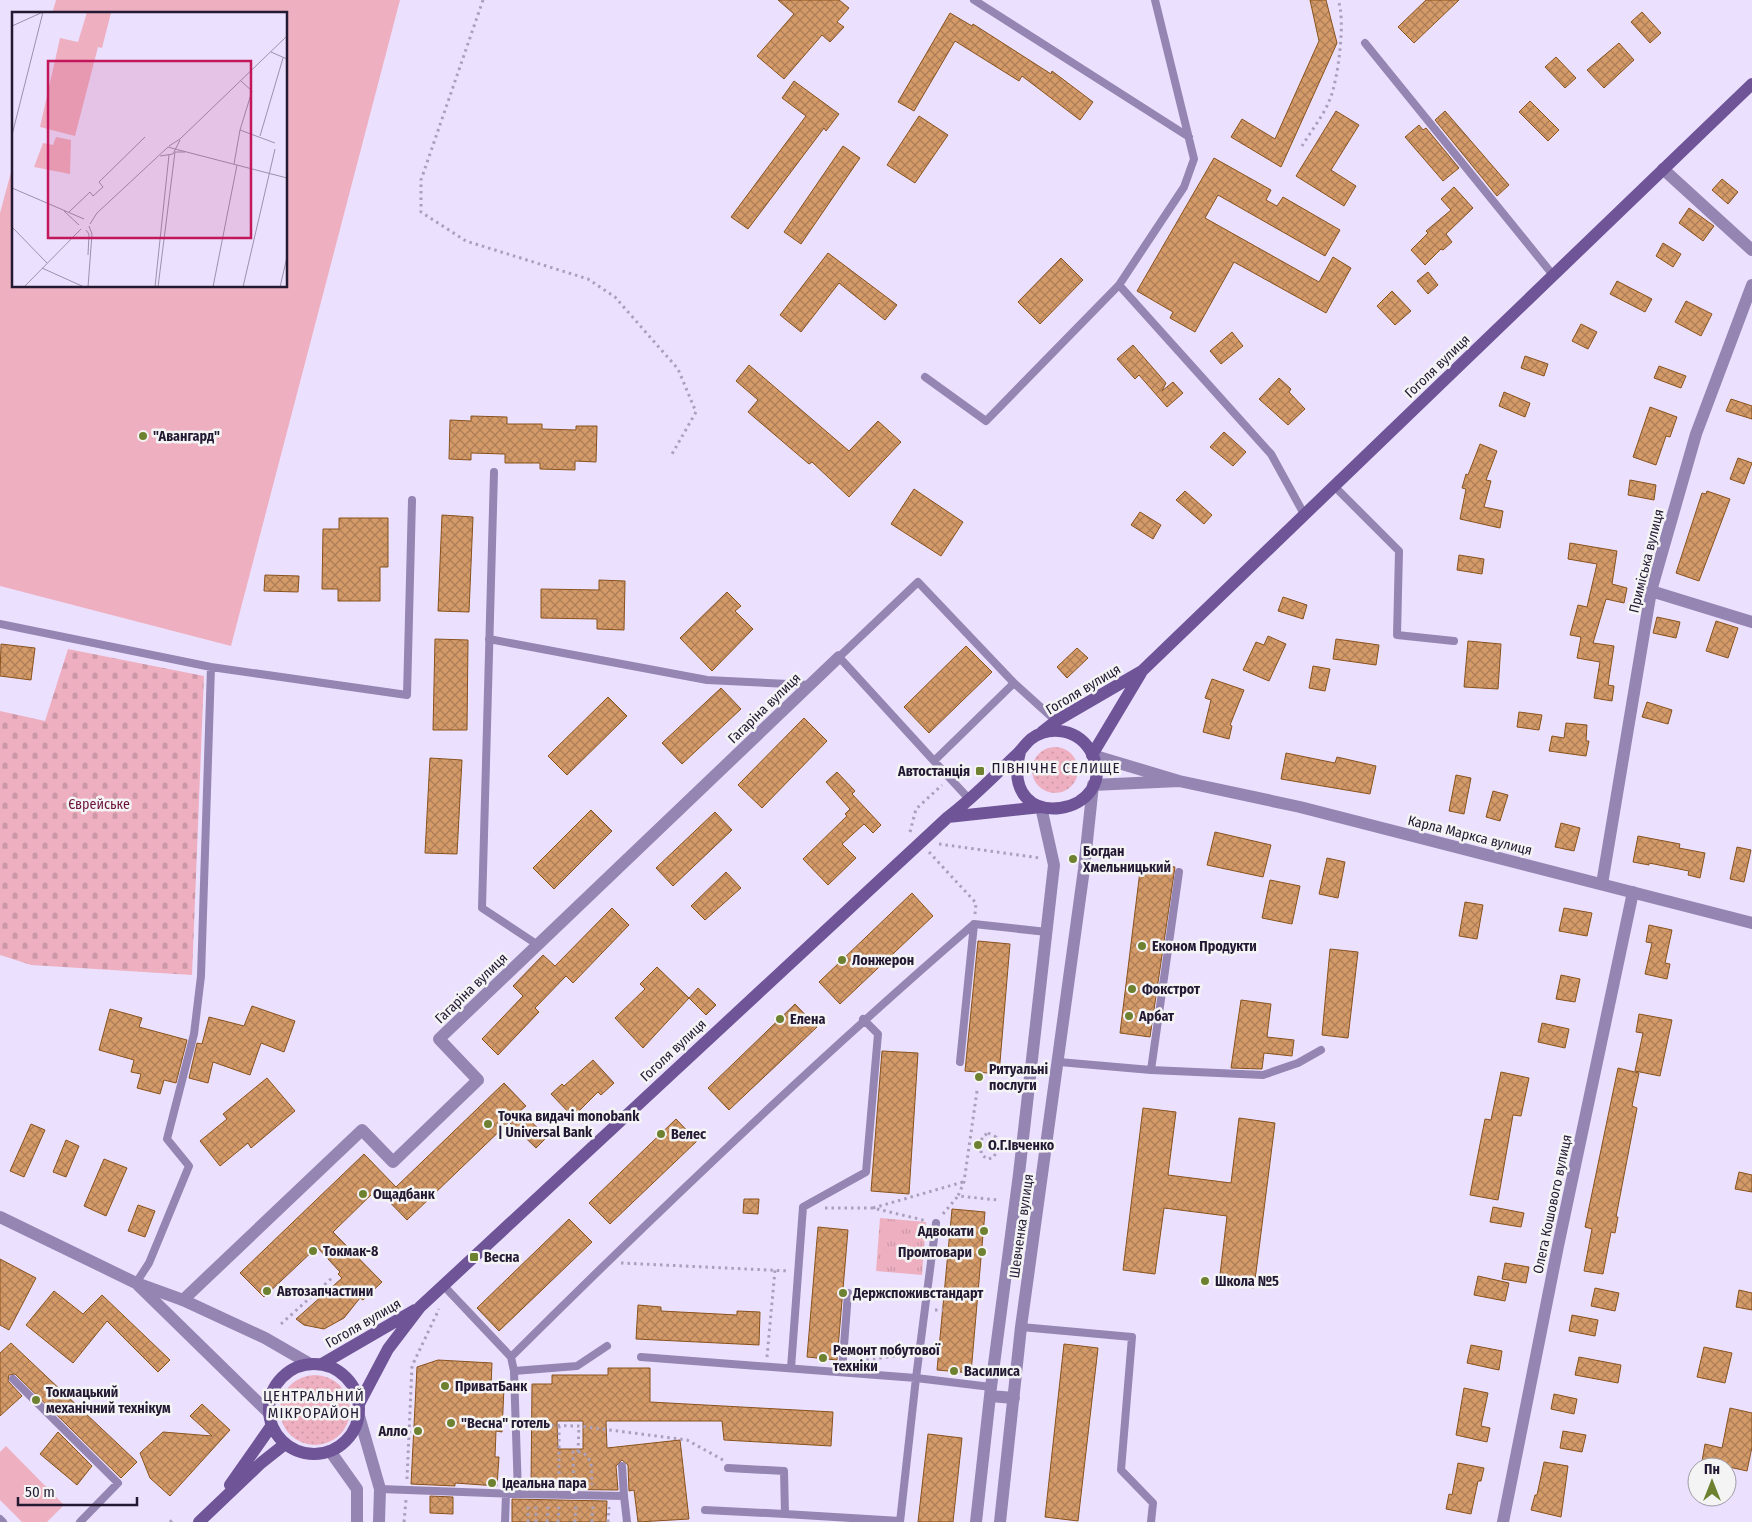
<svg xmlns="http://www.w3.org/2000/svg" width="1752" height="1522" viewBox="0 0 1752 1522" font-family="'Fira Sans Condensed',sans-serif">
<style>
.grass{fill:url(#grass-dots)}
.cemetery{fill:url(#cemetery-stones)}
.park{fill:url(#park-tufts)}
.pitch{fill:#eeb0c1}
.building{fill:url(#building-cross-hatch);stroke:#89521d;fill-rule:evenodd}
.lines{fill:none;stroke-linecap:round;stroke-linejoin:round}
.path{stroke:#aaa0bc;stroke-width:3;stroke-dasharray:2.5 4;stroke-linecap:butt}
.service{stroke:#9585b3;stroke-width:8}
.minor{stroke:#9585b3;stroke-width:12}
.tertiary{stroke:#9585b3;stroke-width:12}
.secondary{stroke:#6f5497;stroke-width:12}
.poi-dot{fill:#6e8131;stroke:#f4f4f4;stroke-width:2}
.labels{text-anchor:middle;stroke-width:5;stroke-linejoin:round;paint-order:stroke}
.street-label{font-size:14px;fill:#231933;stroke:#f4f4f4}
.poi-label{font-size:14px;font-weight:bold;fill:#231933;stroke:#f4f4f4;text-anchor:start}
.park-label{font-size:14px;fill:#6d1339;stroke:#f4f4f4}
.neighbourhood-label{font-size:15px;letter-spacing:1px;fill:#231933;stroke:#f4f4f4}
.inset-road{fill:none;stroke:#9b91ad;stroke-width:1}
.view{fill:#c2185b;fill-opacity:0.15;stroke:#c2185b;stroke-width:2.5}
.inset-edge{fill:none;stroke:#231933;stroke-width:2.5}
</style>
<defs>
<pattern id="grass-dots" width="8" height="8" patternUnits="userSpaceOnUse" patternTransform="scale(1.25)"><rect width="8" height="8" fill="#eeb0c1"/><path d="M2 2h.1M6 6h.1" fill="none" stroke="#cc97a6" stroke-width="1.8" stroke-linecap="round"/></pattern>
<pattern id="cemetery-stones" width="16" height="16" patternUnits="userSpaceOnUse" patternTransform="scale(1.25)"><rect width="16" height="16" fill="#eeb0c1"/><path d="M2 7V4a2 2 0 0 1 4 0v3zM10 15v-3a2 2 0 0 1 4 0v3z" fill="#cc97a6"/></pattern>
<pattern id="park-tufts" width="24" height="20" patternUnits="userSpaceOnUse" patternTransform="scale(1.25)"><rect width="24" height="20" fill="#eeb0c1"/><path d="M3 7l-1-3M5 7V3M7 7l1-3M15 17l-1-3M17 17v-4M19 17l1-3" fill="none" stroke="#cc97a6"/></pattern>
<pattern id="building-cross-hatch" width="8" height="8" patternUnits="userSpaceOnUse" patternTransform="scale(1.25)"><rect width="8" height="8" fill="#d49a68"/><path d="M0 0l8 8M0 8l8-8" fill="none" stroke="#ac7d56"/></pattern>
</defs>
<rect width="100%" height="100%" fill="#ebe1fe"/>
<!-- grass -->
<path class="grass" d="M1032 770a23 23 0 1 1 46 0a23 23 0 1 1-46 0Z
M280 1410a35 35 0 1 1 70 0a35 35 0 1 1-70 0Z"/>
<!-- cemetery -->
<path class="cemetery" d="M68,649l136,27 -12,299 -161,-10 -31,-10v-244l45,10z"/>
<!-- park -->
<path class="park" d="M880,1218l46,4 -4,53 -46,-4z"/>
<!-- pitch -->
<path class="pitch" d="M56,0h344l-169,646 -231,-60v-373l14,-52v125h272v-272h-234z
M6,1446l58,59 -17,17h-25l-22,-22v-48z"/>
<!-- building -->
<path class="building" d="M778,0h61l10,8 -12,14 7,5 -14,15 -8,-7 -38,44 -27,-23 37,-42z
M1310,0h16l11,43 -56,124 -50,-30 11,-18 33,20 44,-98z
M1426,0h33l-45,43 -16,-16z
M1642,12l19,21 -11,10 -19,-21z
M950,13l22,13 1,-2 78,50 1,-3 41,31 -13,18 -58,-44 -3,5 -64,-40 -41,70 -16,-9z
M1619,43l15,17 -30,28 -17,-18z
M1556,57l20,21 -11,10 -20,-21z
M794,81l45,33 -13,17 -2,-3 -76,101 -17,-12 75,-101 -24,-18z
M1530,101l29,29 -11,11 -29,-29z
M1336,111l23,14 -28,45 25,16 -12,20 -48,-30z
M1445,111l64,74 -12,11 -62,-76z
M919,116l29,19 -33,48 -28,-18z
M1419,125l4,5 3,-2 33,40 -16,13 -38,-44z
M843,146l17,12 -59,86 -17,-12z
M1214,158l57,32 -5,10 11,6 6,-9 57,33 -15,26 -107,-61 -13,23 114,64 14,-25 18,11 -25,45 -92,-51 -39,70 -25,-14 3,-6 -36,-21z
M1722,179l16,13 -10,12 -16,-14z
M1454,187l19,21 -27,26 6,8 -9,8 -2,-1 -16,16 -14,-15 17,-17 -2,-2 25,-21 -10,-11z
M1689,208l25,18 -11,15 -24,-18z
M1663,243l18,11 -8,13 -17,-11z
M828,253l69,52 -12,15 -46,-37 -38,49 -21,-17z
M1061,258l22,22 -43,44 -22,-22z
M1428,272l10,13 -10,9 -11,-13z
M1617,281l35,18 -7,13 -35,-18z
M1392,291l19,20 -16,14 -18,-19z
M1686,301l26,13 -11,22 -26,-14z
M1581,324l16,8 -9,17 -16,-8z
M1232,332l11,14 -22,18 -11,-13z
M1133,345l33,38 -4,8 11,-9 10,11 -16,14 -28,-32 -4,4 -18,-20z
M1525,356l23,8 -4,12 -23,-8z
M749,365l100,86 29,-30 23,21 -52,55 -37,-35 -3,2 -61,-52 10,-12 -22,-19z
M1659,366l27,10 -5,12 -27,-10z
M1279,378l12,11 -2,3 16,17 -17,16 -29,-26z
M1504,392l26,11 -5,14 -26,-11z
M1731,399l21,7v13l-26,-8z
M1650,407l27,10 -7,20 -4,-1 -10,29 -23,-8z
M471,416l36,1v7h35v5l34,1v-4h21l-1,36 -21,-1v9l-35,-1v-6h-35v-9l-34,-1v7l-22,-1 1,-39 21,1z
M1224,432l22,20 -13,14 -23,-19z
M1480,444l17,7 -11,29 5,1 -7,26 19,4 -3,17 -40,-9 6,-30 -4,-1 4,-14 2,1z
M1738,458l14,5 -8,21 -14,-5z
M1630,480l26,5 -2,15 -26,-5z
M914,489l49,33 -22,34 -50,-32z
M1185,491l27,24 -8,9 -28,-24z
M1707,491l23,8 -31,82 -23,-8 26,-80 4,1z
M1140,512l21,13 -8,14 -22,-14z
M442,515l31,2 -4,95 -31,-1z
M339,518h49v49h-8v34h-42v-12h-16l1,-60h16z
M1570,543l47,8 -5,33 15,4 -3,15 -18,-4 -13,44 21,3 -6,39 6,1 -2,15 -18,-3 6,-36 -23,-4 4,-21 -11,-2 8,-30 9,2 10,-43 -29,-5z
M1459,555l25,4 -2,15 -25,-4z
M265,575l34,1 -1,16 -34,-1z
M599,580l26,1 -1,49 -27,-1v-10l-56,-1v-29l58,1z
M727,592l14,14 -6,5 18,18 -41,42 -32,-33z
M1283,597l24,8 -4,14 -25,-8z
M1657,617l23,5 -4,16 -23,-5z
M1716,621l22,7 -10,30 -22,-7z
M1268,636l18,8 -17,37 -26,-11 13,-28 8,3z
M435,639l33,1 -1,90h-34z
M1336,639l43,6 -3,20 -43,-6z
M1468,641l33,3 -3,45 -34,-2z
M1,644l34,4 -4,32 -31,-4z
M966,646l26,26 -63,61 -25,-26z
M1077,648l11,10 -21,20 -10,-11z
M1313,666l17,3 -5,22 -16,-3z
M1212,679l32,11 -14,35 2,1 -3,13 -26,-7 8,-32 -6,-2z
M721,688l20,21 -59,55 -20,-21z
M608,697l19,19 -60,59 -19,-19z
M1647,702l25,8 -4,14 -26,-7z
M1519,712l23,3 -3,15 -22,-3z
M804,718l23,23 -65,67 -24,-23z
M1566,723l21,2 -1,16h3l-3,15 -37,-5 3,-15 12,2z
M1286,753l49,10 2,-6 39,9 -6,28 -89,-15z
M430,758l32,2 -5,94 -32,-1z
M837,772l18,19 -3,3 29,31 -8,8 -9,-9 -22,20 14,14 -28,27 -25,-26 44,-43 -2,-2 5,-5 -24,-27z
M1456,775l15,3 -7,36 -15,-3z
M1493,791l15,4 -8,26 -14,-4z
M591,810l21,21 -58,58 -21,-21z
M715,812l17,18 -59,56 -17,-18z
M1561,823l19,5 -6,23 -19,-4z
M1215,832l56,13 -8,32 -56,-12z
M1638,836l42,8 -1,4 26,5 -5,25 -12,-3 1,-4 -40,-8v2l-16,-3z
M1737,847l14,3 -7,32 -14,-3z
M1327,858l18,4 -7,36 -19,-4z
M1141,863l34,4 -25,170 -30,-4z
M726,872l15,16 -36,32 -14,-14z
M1270,880l30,6 -8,38 -30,-6z
M912,893l21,23 -93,88 -21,-22z
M1465,902l18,3 -6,34 -18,-3z
M612,908l17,17 -56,58 -7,-7 -31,32 4,4 -41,43 -16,-16 41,-43 -10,-10 30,-31 12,11z
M1564,908l28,5 -5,23 -28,-5z
M1649,925l23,5 -7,33 5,1 -3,15 -22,-5 7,-31 -6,-1z
M978,941l32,3 -11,130 -34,-3z
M1330,949l28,3 -10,86 -26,-3z
M657,967l32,31 -46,50 -28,-30 30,-29 -5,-5z
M1561,975l19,4 -5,23 -19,-3z
M698,988l18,17 -10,10 -17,-17z
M1241,1000l30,4 -4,33 27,3 -2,16 -28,-3 -2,16 -31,-1z
M795,1004l22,23 -88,83 -21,-22z
M252,1006l43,15 -11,31 -23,-9 -11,32 -37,-13 -5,21 -19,-5 8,-35 5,1 7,-27 35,9z
M110,1009l32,9 -3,9 48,13 -11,43 -12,-3 -4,14 -23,-6 4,-14 -10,-2 3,-12 -35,-10z
M1639,1014l33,6 -12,56 -25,-5 8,-38 -7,-1z
M1542,1023l27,6 -4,19 -27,-6z
M882,1051l36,2 -9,141 -38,-3z
M593,1060l21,23 -13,12 -3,-3 -25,25 -22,-23 11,-10 2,2z
M1618,1068l21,5 -7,33 5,2 -21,109h2l-3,16 -4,-1 -8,42 -19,-3 8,-42 -7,-2z
M1501,1072l28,6 -8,38 -8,-1 -15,85 -28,-5 15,-76 6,1z
M267,1078l28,33 -44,37 -3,-5 -28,23 -20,-25 27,-22 -4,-5z
M504,1083l22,23 -6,5 27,26 -11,11 -27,-26 -102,98 -30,-31 -44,43 49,50 -19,18 -3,-2 -16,20 -20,11 -20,-4 -8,-6 46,-41 -4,-4 2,-2 -23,-25 -53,50 -24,-24 124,-119 32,33z
M1143,1108l33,4 -8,63 63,8 8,-65 36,5 -21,165 -35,-5 8,-67 -63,-8 -9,66 -32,-4z
M676,1119l21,22 -87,83 -21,-21z
M31,1124l14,6 -21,47 -14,-6z
M66,1140l13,6 -13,31 -13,-5z
M104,1159l23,9 -21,48 -22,-10z
M1739,1172l13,3v17l-17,-3z
M744,1199h15l-1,15 -15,-1z
M138,1205l17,6 -10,26 -17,-6z
M1493,1207l31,6 -3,14 -31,-5z
M952,1209l33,3 -14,161 -34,-3z
M569,1219l23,23 -93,89 -22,-23z
M818,1227l30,3 -11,130 -30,-3z
M0,1259l36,19 -27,52 -9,-5z
M1505,1263l24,4 -3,16 -24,-4z
M1478,1276l31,7 -4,18 -31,-6z
M1595,1288l24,5 -4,18 -24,-5z
M1739,1290l13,3v17l-16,-3z
M54,1291l29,23 19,-19 68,65 -12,12 -51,-51 -34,42 -47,-38z
M638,1305l23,2v4l76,4v-4l23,1 -1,33 -123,-6z
M1572,1315l26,5 -3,16 -26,-5z
M11,1343l126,119 -16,16 -106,-104 -6,1 -1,6 14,15 -22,20v-63z
M1064,1344l34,4 -20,173 -33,-4z
M1471,1345l31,6 -3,19 -32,-7z
M1704,1347l28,6 -7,30 -28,-6z
M1579,1357l42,8 -3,18 -43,-8z
M438,1360l54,3 -1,23 13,1 -2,45 -6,-1 -1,26h4l-2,29 -42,-3v3l-44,-2 6,-117z
M608,1368h42v34l183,10 -2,34 -107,-6 -2,-19h-116l1,27 73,-8 9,79 -51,3 -4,-32 -5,1 -1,-26 -6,-5 -6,6 2,24 -87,-1 1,-105h20v-9h56zM557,1421h26v28h-25z
M1464,1388l24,5 -7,33 9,2 -3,14 -31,-7z
M1554,1394l23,5 -3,15 -23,-5z
M202,1404l28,26 -60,66 -20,-18 -10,-25 23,-21 49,4 -22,-20z
M1730,1408l22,5v34l-5,24 -45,-10 3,-17 17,4z
M1563,1431l23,4 -4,17 -22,-4z
M58,1432l34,34 -15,19 -37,-31z
M928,1434l34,4 -9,84h-35z
M1544,1462l24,4 -7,51 -30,-7 4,-15h2z
M1458,1463l26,5 -3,13h-3l-7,33 -25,-5 3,-15 3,1z
M430,1496l23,1v17l-23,-1z
M512,1499l95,2 -1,21h-94z"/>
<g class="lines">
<!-- path -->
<path class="path" d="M483,0l-62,180v32l45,29 122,38 27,18 63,72 18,43 -24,42
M1302,146c9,-15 22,-31 28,-47 8,-19 16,-80 8,-99
M910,832l6,-23 26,-24
M939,844l101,14
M929,852l47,51 -1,11
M1096,870l15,1
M977,1091l-13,91 -6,14 40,4
M988,1133l8,4v16l-3,5 -6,1 -6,-5 1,-17z
M981,1146l24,1
M825,1208h48l54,13
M873,1208l90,-26
M943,1214l15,-18
M621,1263l168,8
M935,1310h8
M281,1324l52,-47
M929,1353l10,1
M767,1357l8,-87
M860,1361l48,-7
M525,1425l54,1 108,14 36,20
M559,1426v60
M578,1452l6,1 7,9 1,23
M407,1479l5,-113 27,-57
M574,1486l-1,-34h5l1,-26
M170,1522l2,-2
M404,1522l2,-22
M528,1522v-17
M536,1522v-17
M547,1522l1,-17
M558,1522l1,-18
M575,1522l1,-17
M592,1522l1,-17
M608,1522l1,-15"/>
<!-- service -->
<path class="service" d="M974,0l215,137
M1365,43l188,232
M1119,285l152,169 33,60
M925,377l61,44 133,-136 65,-98 10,-28 -39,-159
M494,472l-12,436 56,37
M1334,486l65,65 -2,84 57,6
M0,624l211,43 196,28 5,-195
M489,639l218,41 103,5
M934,761l-95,-104 79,-75 96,101
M970,800l-36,-39 80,-78 42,38
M960,1062l14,-138
M1059,1062l92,8 112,5 35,-12 23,-13
M1151,1070l28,-198
M136,1283l13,-20 40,-97 -22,-27 27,-105 7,-58 10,-309
M1021,1327l111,10 -11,133 32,33 -2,19
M511,1357c150,-149 303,-295 463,-433l73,8
M641,1357l275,21 75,9
M791,1368l12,-161 63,-35 12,-138 -15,-15
M514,1371l63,-5 30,-20
M842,1372l6,-79
M13,1379l105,104 -38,39
M728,1468l56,3 1,43 115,7
M380,1489l138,5 -4,-123 -3,-14 -68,-72
M518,1494l106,2 -2,-30
M624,1496l3,26
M705,1510l80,4
M0,1519l3,3
M505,1522l1,-28
M900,1522l16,-144 20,-155"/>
<!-- minor -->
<path class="minor" d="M1663,169l89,81
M1651,591l101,31
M1602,884l49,-293 45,-157 56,-149
M183,1300l179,-170 31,32 85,-82 -39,-41 400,-382
M1503,1522l55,-276 75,-354"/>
<!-- tertiary -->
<path class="tertiary" d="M1092,755l87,26 121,26 452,116
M0,1217l136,66 47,17 82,38 45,26
M138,1285l131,128
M990,1396l24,2
M359,1416l21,73 -1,33
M330,1451l27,38v33
M976,1522l15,-135 28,-213 35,-309 -13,-58
M1000,1522l21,-195 63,-458 9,-84 86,-4"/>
<!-- secondary -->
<path class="secondary" d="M1042,732l14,-11 86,-50 610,-587
M1092,755l49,-82
M948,817l93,-10
M269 1409a45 45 0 1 1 90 0a45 45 0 1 1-90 0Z
M322,1364l93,-54
M359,1404l29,-55 32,-42 528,-490c24,-18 45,-40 67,-61 6,-5 10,-12 16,-17 8,-6 18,-9 28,-8 13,1 24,8 31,19 37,64 -93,90 -70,2
M230,1485l42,-60
M199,1522l62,-59 24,-19"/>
</g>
<!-- markers -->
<g class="poi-dot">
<circle cx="143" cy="436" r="5"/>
<rect x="975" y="766" width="10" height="10" rx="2.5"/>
<circle cx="1073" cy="859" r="5"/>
<circle cx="1142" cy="946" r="5"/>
<circle cx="842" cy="960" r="5"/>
<circle cx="1132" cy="989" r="5"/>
<circle cx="1129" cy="1016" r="5"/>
<circle cx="780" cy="1019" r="5"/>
<circle cx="979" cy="1077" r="5"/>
<circle cx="488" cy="1124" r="5"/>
<circle cx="661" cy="1134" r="5"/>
<circle cx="978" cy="1145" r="5"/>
<circle cx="363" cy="1194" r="5"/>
<circle cx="984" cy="1231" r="5"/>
<circle cx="313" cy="1251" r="5"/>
<circle cx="982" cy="1252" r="5"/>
<rect x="469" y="1252" width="10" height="10" rx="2.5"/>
<circle cx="1205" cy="1281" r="5"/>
<circle cx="267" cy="1291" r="5"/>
<circle cx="843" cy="1293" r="5"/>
<circle cx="823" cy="1358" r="5"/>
<circle cx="954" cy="1371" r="5"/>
<circle cx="445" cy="1386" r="5"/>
<circle cx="36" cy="1400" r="5"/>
<circle cx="451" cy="1423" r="5"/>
<circle cx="418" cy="1431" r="5"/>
<circle cx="492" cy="1483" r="5"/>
</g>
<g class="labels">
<!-- street labels -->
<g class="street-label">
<text transform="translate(1437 366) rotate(-44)" y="5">Гоголя вулиця</text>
<text transform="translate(1646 561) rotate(-76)" y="5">Приміська вулиця</text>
<text transform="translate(1083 689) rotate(-31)" y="5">Гоголя вулиця</text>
<text transform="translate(764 708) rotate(-44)" y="5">Гагаріна вулиця</text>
<text transform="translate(1470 835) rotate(14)" y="5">Карла Маркса вулиця</text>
<text transform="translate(471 988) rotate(-44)" y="5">Гагаріна вулиця</text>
<text transform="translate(673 1050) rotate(-43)" y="5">Гоголя вулиця</text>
<text transform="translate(1552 1204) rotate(-78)" y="5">Олега Кошового вулиця</text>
<text transform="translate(1021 1226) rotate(-82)" y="5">Шевченка вулиця</text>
<text transform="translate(363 1323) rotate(-30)" y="5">Гоголя вулиця</text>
</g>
<!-- poi labels -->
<g class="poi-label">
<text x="153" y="441">"Авангард"</text>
<text x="970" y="776" text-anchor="end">Автостанція</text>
<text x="1083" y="856">Богдан<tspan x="1083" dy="16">Хмельницький</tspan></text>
<text x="1152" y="951">Економ Продукти</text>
<text x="852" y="965">Лонжерон</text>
<text x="1142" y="994">Фокстрот</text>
<text x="1139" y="1021">Арбат</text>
<text x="790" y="1024">Елена</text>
<text x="989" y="1074">Ритуальні<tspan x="989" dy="16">послуги</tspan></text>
<text x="498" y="1121">Точка видачі monobank<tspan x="498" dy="16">| Universal Bank</tspan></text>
<text x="671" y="1139">Велес</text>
<text x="988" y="1150">О.Г.Івченко</text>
<text x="373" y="1199">Ощадбанк</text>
<text x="974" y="1236" text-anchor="end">Адвокати</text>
<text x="323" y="1256">Токмак-8</text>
<text x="972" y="1257" text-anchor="end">Промтовари</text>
<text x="484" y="1262">Весна</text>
<text x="1215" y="1286">Школа №5</text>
<text x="277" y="1296">Автозапчастини</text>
<text x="853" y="1298">Держспоживстандарт</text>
<text x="833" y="1355">Ремонт побутової<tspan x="833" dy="16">техніки</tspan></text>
<text x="964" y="1376">Василиса</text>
<text x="455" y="1391">ПриватБанк</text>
<text x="46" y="1397">Токмацький<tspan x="46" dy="16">механічний технікум</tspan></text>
<text x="461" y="1428">"Весна" готель</text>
<text x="408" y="1436" text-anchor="end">Алло</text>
<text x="502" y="1488">Ідеальна пара</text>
</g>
<!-- park labels -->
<g class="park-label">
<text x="99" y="809">Єврейське</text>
</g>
<!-- neighbourhood labels -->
<g class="neighbourhood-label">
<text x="1056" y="773">ПІВНІЧНЕ СЕЛИЩЕ</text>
<text x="314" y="1401">ЦЕНТРАЛЬНИЙ<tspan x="314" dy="17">МІКРОРАЙОН</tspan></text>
</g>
</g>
<!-- overview -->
<g transform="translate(12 12)">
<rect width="275" height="275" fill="#ebe1fe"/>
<path d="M44,125l15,3 -1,34 -36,-7 9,-24 10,2z" fill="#eeb0c1"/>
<path d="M75,0l24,1 -9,35 -4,-1 -23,89 -35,-9 20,-89 18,4z" fill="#eeb0c1"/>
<path class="inset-road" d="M0,14l31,-14M259,40l16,7M228,118l35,13M0,123l31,-123M248,124l23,-78M157,134l11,-7 107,-103M163,137l112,29M148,144l13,-2 7,-14M222,152l6,-34 12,-39 -11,-10M0,176l72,31M52,199l15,14M57,200l21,-20 3,4 10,-9 -4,-5 46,-45M78,212l7,-11 71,-66 7,2M0,215l35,36M74,218l3,4 -1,21M30,256l42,19M12,275l57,-58M76,275l4,-53 -3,-8M143,275l14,-132M146,275l17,-135h10M201,275l24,-122M231,275l32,-138M268,275l7,-30"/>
<path class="view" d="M36,49h203v177h-203z"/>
<rect width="275" height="275" class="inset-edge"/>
</g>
<!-- north arrow -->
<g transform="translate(1712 1482)"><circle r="24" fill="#f4f4f4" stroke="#a09ca7"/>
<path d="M0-4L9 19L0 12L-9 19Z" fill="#6e8131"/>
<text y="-8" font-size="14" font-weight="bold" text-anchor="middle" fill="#231933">Пн</text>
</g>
<!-- scale -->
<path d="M18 1497v8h119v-8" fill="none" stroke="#231933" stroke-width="2.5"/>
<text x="25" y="1497" font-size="15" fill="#231933" stroke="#f4f4f4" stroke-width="4" paint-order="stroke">50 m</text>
</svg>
